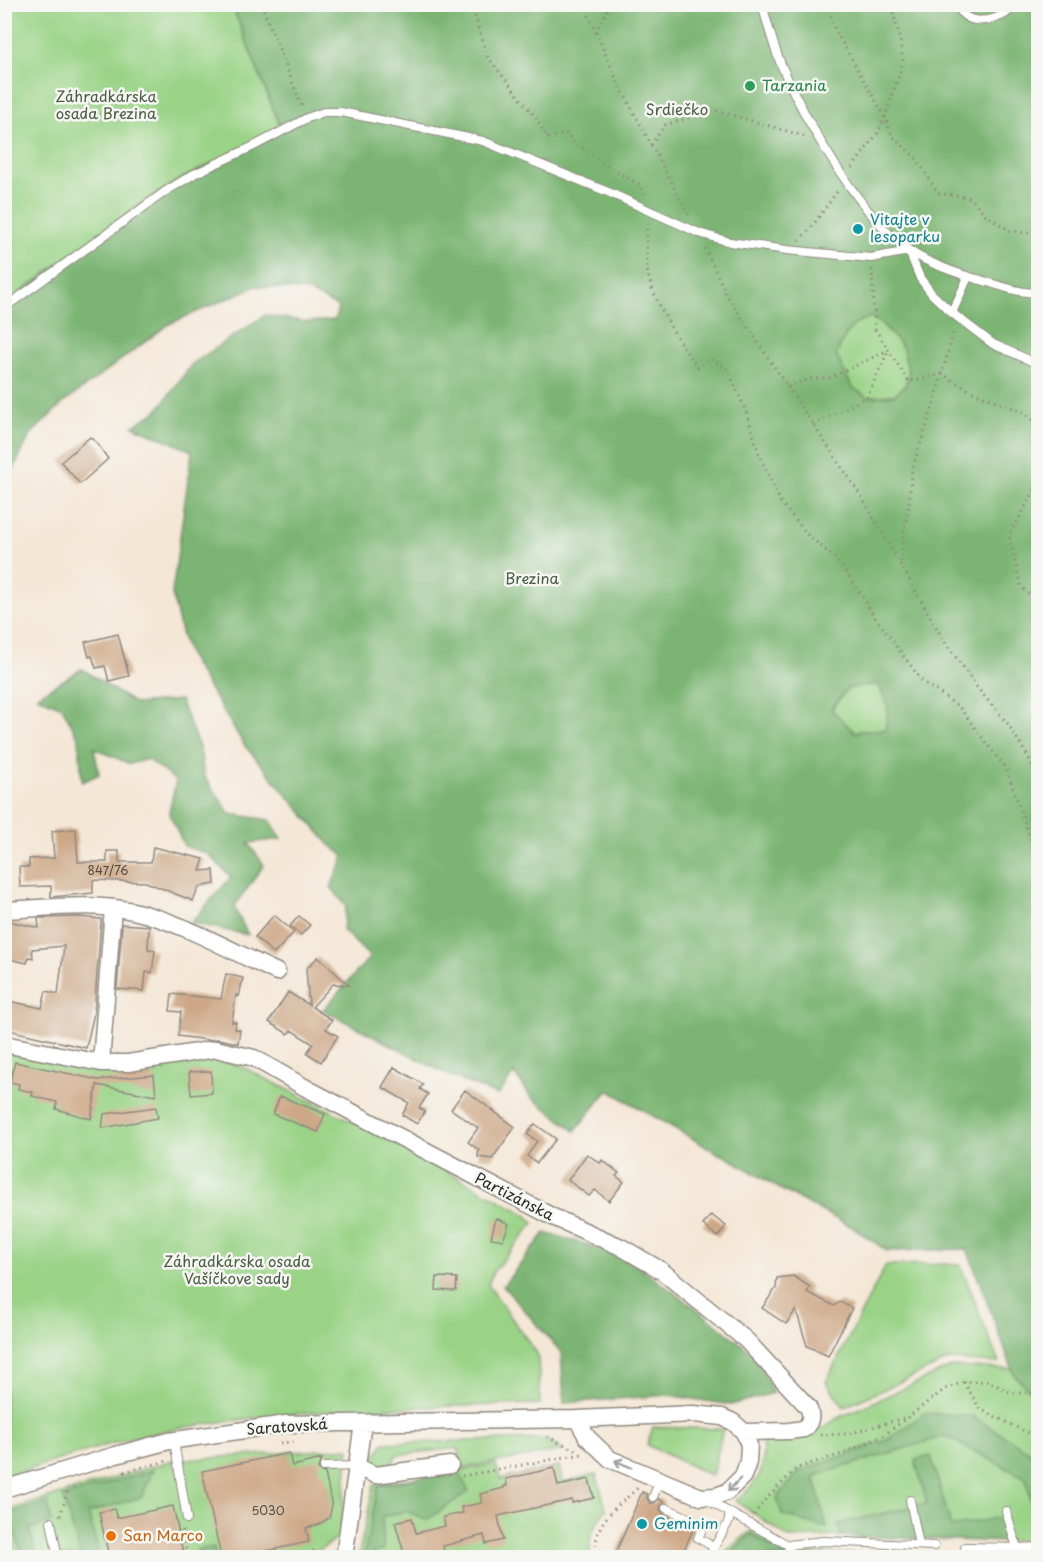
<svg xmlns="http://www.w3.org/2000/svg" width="1043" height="1562" viewBox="0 0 1043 1562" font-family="'Playpen Sans',sans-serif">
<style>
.green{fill:#9ad386;stroke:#627f58;stroke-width:1.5}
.forest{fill:#7bb573;stroke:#53704f;stroke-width:1.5;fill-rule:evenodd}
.building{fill:#cda786}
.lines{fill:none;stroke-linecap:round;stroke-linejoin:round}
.service-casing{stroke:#908980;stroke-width:10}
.minor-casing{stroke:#908980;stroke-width:19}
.path{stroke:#908980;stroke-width:3;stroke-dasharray:1.5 4.5;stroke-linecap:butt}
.service{stroke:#fff;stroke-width:8}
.minor{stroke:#fff;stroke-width:16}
.oneway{stroke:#a0a0a0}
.leisure-dot{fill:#2e9e5b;stroke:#f6f6f2;stroke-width:2}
.culture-dot{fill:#0f9aa8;stroke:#f6f6f2;stroke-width:2}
.food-dot{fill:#e8710a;stroke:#f6f6f2;stroke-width:2}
.labels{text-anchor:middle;stroke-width:5;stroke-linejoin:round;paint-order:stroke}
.number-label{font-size:12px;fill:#544a42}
.leisure-label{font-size:15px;fill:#27864d;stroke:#f6f6f2;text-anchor:start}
.park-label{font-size:15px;fill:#4c5d46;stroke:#f6f6f2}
.culture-label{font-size:15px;fill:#0d838f;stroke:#f6f6f2;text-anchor:start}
.street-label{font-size:15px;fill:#2b2b2b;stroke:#f6f6f2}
.food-label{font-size:15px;fill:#c56008;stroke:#f6f6f2;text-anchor:start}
</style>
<rect width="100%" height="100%" fill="#f6f6f2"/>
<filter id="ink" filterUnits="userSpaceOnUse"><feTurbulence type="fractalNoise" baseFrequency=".0167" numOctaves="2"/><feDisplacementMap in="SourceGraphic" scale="12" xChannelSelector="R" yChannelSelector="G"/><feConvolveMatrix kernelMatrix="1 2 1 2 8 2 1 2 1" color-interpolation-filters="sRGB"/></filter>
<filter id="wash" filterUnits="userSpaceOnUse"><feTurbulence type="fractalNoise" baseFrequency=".008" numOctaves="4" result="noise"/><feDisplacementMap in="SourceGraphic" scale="24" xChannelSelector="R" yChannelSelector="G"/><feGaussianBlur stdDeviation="1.35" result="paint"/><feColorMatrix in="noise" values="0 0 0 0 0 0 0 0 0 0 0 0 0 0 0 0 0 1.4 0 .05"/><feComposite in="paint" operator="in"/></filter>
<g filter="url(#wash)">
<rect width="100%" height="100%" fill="#f4e7d6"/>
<!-- green -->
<path class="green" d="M5,5h227l49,124 -100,50 -44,27 -132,98z
M871,317l12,8 19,21 7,27 -4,13 -11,9 -27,2 -15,-10 -16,-32c8,-19 14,-33 35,-38z
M878,684l10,22 -2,23 -32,3 -23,-22 17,-23z
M5,1052l67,15 46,6 46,-8 53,-5 23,6 142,70 143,78 9,9 -41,49 -5,13 50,70 2,49c-120,3 -240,4 -359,24 -60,10 -119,31 -176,49z
M960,1264l39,99 -50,-3 -105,47 -18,-25 60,-117z
M951,1367l61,2 3,7 23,21v143l-15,1 -182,-5 -52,2 -53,-37c23,-22 30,-27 26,-60 26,-4 53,-5 74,-22z
M653,1427l70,2 -11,47 -65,-31z
M546,1439l17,11 -101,18 -4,-20 -62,7 -8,20 -18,-13 14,-19z
M349,1448l-9,89 -32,20h-290l-13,-34v-12l165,-50z
M496,1464l5,15 58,-13 4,16 33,-8 10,35c-11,16 -20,28 -15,48l-226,1 -6,-4 15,-69z
M752,1530l35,22 2,6h-71z
M980,1552l37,2 21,-2v5h-52z"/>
<!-- forest -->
<path class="forest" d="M232,5h806v1393l-23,-22 -48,-127 -80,2 -35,-24 -70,-37 -60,-36 -1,1 -113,-65 -33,41 -45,-35 -16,-23 -16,22 -45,-18 -130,-67 47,-53 -27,-27 3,-24 -15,-19 13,-31 -15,-12 -84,-98 -55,-88 -8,-22 -10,-42 20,-143 -59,-25 24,-15 35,-47 73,-49 41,7 29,-2 3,-13 -30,-16 -52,-5 -87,38 -107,80 -32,31 -25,52v-183l132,-98 44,-27 100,-50zM871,317l12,8 19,21 7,27 -4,13 -11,9 -27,2 -15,-10 -16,-32c8,-19 14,-33 35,-38zM878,684l10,22 -2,23 -32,3 -23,-23 17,-21z
M82,669l53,35 45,-4 20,50 4,26 26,38 40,6 12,19 -34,4 16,22 -30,42 14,28 -57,-12 40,-46 -23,-23 -24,-8 -15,-34 7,-31 -29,-22 -17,5 -36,-16 5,26 -17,8 -3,-43 -17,-32 -25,-11z
M545,1233l76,21 72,52 62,49 18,38 -42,12 -63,-10 -104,8 -3,-51 -58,-66z
M925,1413l47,3 66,41v76l-12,-55 -81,-42 -131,40 13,52 -45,-13 -5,-18 23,-26 87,-31z
M931,1456l20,71 50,-10 7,25 -167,-6 -3,-12 89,-21 -12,-43z
M153,1470l-11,27 -54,16 12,44h-19l-18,-60z
M457,1470l12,21 -42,29 -21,-9 -24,6 2,33 -20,6 14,-70z
M48,1502l3,20 -22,7 8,28h-14l-15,-43z
M751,1534l36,22 -62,2z
M214,1547l2,10h-17l-2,-7z
M806,1553l82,1 1,3h-82z"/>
<g id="blocks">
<!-- building -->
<path class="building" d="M90,437l7,6 11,16 -28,25 -19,-22z
M118,634l11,42 -20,5 -4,-15 -9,2 -4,-12 -3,1 -4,-15z
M76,829l2,33h29v-11h12v11h32l2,-15 51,12 -4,12 14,-1 1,14 -16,3 -6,14 -47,-19 -53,-2v13l-42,4v-11l-31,1 -1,-20h10v-8l25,-1 -2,-27z
M274,915l20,17 -20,22 -19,-17z
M299,916l11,9 -9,10 -11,-9z
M79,917l22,2v3l-7,91 -8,35 -82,-19v-29l38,8 4,-17 12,3 6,-48 -32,3 1,9 -4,-1 -2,6 -23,-5v-38l35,8 -1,-10z
M122,924l27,2 -1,23 7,1 -3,23 -6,-1 -2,19 -27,-2z
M318,957l31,28 -16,-1 -21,23 20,13 -6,9 12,7 -17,26 -14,-9 6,-9 -22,-14 -3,4 -19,-12 19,-30 21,13 -3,-36z
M226,974l17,4 -4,18 -3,-1 -4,27h4l-1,7 5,1 -2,13 -20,-4 -10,1 -30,-4 3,-24 -11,-1 2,-17 49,5z
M15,1062l83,18 56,-5 2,21 -59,-11 -6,34 -35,-10 1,-7 -25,-6 1,-4 -15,-3 1,-5 -9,-2z
M394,1067l29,17 -3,5 8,5 -9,14 6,3 -8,13 -15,-9 7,-12 -27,-16z
M211,1071l1,22 -21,2 -2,-23z
M465,1090l50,37 -23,32 -14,-2 1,-7 -11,-8 10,-14 -27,-19z
M280,1096l45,18 -7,18 -45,-18z
M156,1107l2,11 -56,10 2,-14z
M535,1124l21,15 -19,24 -10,-7 10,-15 -10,-7z
M587,1154l13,9 2,-3 17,13 -3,3 8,6 -15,19 -14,-11 -6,6 -21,-16z
M711,1215l15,11 -8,11 -15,-12z
M496,1218l13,6 -6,16 -12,-2z
M793,1276l17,11 -3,5 27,14 6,-4 12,6 -24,48 -21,-10 -11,-36 -10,14 -24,-16 14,-20 1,-10z
M437,1277l20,1 -1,13 -20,-1z
M289,1453l3,13 30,-7 -4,9 3,4 4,1 7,33 -3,12 -11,7 -12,3 3,14 -72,15h-16l-19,-86z
M554,1468l4,18 31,-7 5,19 -22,5v-3l-74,16 5,24 -17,4 -2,-9 -41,11 2,11h-40l-10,-35 17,-4 4,15 29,-7 -2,-9 20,-4 -2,-6 21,-4 -2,-9 24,-6v-2h3l-1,-7z
M642,1492l5,2v4l3,5h4l5,-4 5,3 -4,6 3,6 31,14 -13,29h-67z
M173,1506l11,51h-62l-1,-3 -12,3 -10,-45 15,-3 3,9z"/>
</g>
</g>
<g filter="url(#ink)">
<use href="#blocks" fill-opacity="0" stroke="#908980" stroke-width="1.5"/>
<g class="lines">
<!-- service casing -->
<g class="service-casing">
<path id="service" d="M762,4c6,22 12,45 21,65 23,53 79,150 127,182 17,12 51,24 71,29 19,6 38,13 57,13
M956,4c3,4 6,10 9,12 15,10 41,2 50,-12
M909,251l11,27 12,16 20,19 41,31 45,20
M4,308l162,-117 28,-17 60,-28 53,-28 17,-6h17l142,29 125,51 91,41 31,9 57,8 84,8 38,-7
M952,313l16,-36
M174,1441l13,78
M324,1467l32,-1
M653,1497l7,-17
M707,1500l81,45 35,-4 111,5
M910,1500l9,45
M666,1508l38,17 -6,13 16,9
M1006,1511l11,37
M51,1522l7,36
M788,1545l3,13
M965,1547l52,1 21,-1
M324,1558l20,-4
M708,1558l21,-37v-9"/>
</g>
<!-- minor casing -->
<g class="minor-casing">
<path id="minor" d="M4,910c42,-2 88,-8 129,1 49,11 98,40 144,61
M4,1044l97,19h27l88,-14 38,9 52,30 155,81 92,48 68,30 41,24 84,69 62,67c4,8 3,15 -4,22l-15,2 -45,1
M101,1063l12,-155
M356,1466l19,9 75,-10
M4,1489l112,-34 53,-14 117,-17 291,-5 117,-5 28,3 11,5 11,10 5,13 -1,17 -5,14 -16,16 -11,4 -15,1 -91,-38 -23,-22 -10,-18
M344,1558l19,-135"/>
</g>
<!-- path -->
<path class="path" d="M261,4l42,105
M474,4l2,16 11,36 48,61 13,21 19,-5 8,12 11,5 26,19 28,16 3,10
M584,4l33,77 72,134
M827,4l8,26 50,87 7,19 24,22 22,35 33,5 14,16 25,17 28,3
M609,8l11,-4
M596,32l14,-28
M651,145l14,-20 49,-15 90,26
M852,168l25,-34 8,-17 18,-55 -3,-22 -9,-36
M647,223c0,16 -2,35 1,51 5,25 33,74 50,93l12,-9 18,12 18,41 13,43 22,49 27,32 28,24 23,32 13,22 50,68 37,26 48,63 31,92
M799,240l12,-12 28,-39
M705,248l22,48 136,203 80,140 36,51 29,34 22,36 8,19
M872,269l3,60 34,53 33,-8 27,16 56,23 13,12
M788,387l22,-8 20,-1 56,-27
M813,425l54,-28 21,-46
M1038,485l-29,50 12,51 17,18
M901,562l1,-21 7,-36 3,-36 24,-72 18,-67
M964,1382l16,27 54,27
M1038,1430l-4,6 4,2
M820,1435l28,-1 56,-16
M547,1437l29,13
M280,1443l14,-1
M124,1472l43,-11
M462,1476l120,-22
M754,1515l10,-14 33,-33 44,-14 42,-18 62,-47 19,-7 24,-1 24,12h26
M60,1516l9,-29
M182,1530l6,28
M4,1543l6,15
M303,1558l12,-8
M597,1558c-7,-35 19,-50 42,-71"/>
<!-- service -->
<use href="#service" class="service"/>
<!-- minor -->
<use href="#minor" class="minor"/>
</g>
<!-- one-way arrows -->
<defs><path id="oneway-shaft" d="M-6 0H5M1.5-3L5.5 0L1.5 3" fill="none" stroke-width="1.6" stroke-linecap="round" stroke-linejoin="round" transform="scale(1.5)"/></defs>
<g class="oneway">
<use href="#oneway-shaft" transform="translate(623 1464) rotate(-157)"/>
<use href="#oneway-shaft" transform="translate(734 1485) rotate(134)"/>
</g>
</g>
<!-- markers -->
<circle class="leisure-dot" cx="750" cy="86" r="6"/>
<g class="culture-dot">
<circle cx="858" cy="229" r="6"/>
<circle cx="642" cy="1524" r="6"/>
</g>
<circle class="food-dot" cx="111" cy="1536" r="6"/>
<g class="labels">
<!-- number labels -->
<g class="number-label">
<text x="108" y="875">847/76</text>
<text x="268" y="1515">5030</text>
</g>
<!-- leisure labels -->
<g class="leisure-label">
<text x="762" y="91">Tarzania</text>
</g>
<!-- park labels -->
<g class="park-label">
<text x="106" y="102">Záhradkárska<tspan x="106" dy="17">osada Brezina</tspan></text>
<text x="677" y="115">Srdiečko</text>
<text x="532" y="584">Brezina</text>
<text x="237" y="1267">Záhradkárska osada<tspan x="237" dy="17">Vašíčkove sady</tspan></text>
</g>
<!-- culture labels -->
<g class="culture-label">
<text x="870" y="225">Vitajte v<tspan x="870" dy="17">lesoparku</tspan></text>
<text x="654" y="1529">Geminim</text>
</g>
<!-- street labels -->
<g class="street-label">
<text transform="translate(514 1197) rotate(27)" y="5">Partizánska</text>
<text transform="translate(287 1427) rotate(-4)" y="5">Saratovská</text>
</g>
<!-- food labels -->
<g class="food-label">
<text x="123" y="1541">San Marco</text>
</g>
</g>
<!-- margin -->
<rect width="1043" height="1562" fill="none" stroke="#f6f6f2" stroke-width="24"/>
</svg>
